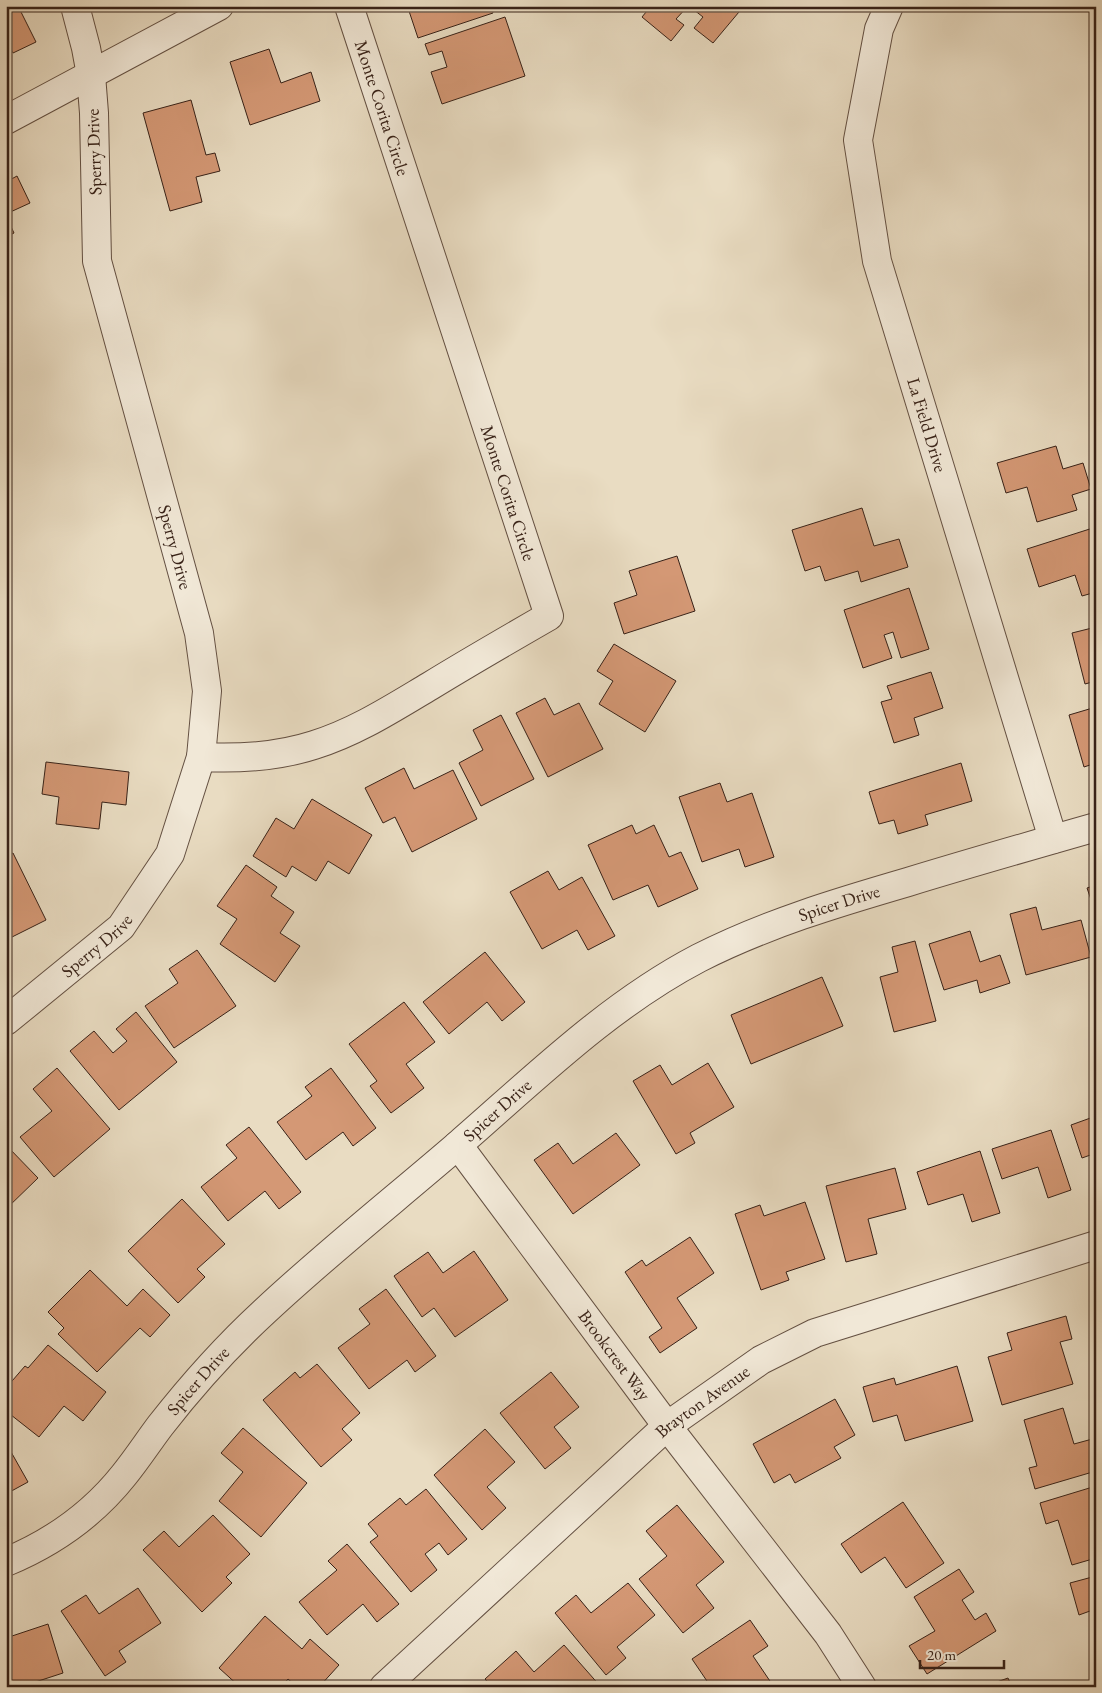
<svg xmlns="http://www.w3.org/2000/svg" width="1102" height="1693" viewBox="0 0 1102 1693" font-family="'EB Garamond',serif">
<style>
.building{fill:#d49875;stroke:#382218}
.lines{fill:none;stroke-linecap:round;stroke-linejoin:round}
.minor-casing{stroke:#645042;stroke-width:30}
.minor{stroke:#f1e8d7;stroke-width:28}
.labels{text-anchor:middle;stroke-width:4.5;stroke-linejoin:round;paint-order:stroke}
.street-label{font-size:18px;fill:#382218;stroke:#f1e8d7}
</style>
<rect width="100%" height="100%" fill="#e9dcc2"/>
<filter id="stains"><feTurbulence type="fractalNoise" baseFrequency=".004" numOctaves="4"/><feColorMatrix values="0 0 0 0 .2 0 0 0 0 .09 0 0 0 0 .02 0 0 0 .5 -.17"/></filter>
<radialGradient id="worn" r=".72"><stop offset=".6" stop-color="#630" stop-opacity="0"/><stop offset="1" stop-color="#630" stop-opacity=".3"/></radialGradient>
<!-- building -->
<path class="building" d="M6,6h12l18,36 -23,11 -7,-13z
M413,6h78l2,7 -75,25 -10,-30z
M651,6h37l-12,13 8,6 -13,16 -29,-24z
M689,6h55l-31,37 -19,-15 9,-11z
M505,17l20,59 -83,28 -11,-32 16,-5 -5,-16 -13,4 -4,-11z
M269,49l12,34 30,-11 9,29 -70,24 -20,-63z
M191,100l15,55 9,-2 5,18 -24,6 6,25 -32,9 -27,-98z
M17,176l13,27 -24,11v-32z
M6,216l8,17 -8,4z
M1056,446l7,23 20,-6 8,26 -19,6 5,15 -40,12 -10,-35 -21,6 -9,-30z
M862,508l12,38 25,-7 9,28 -47,15 -3,-11 -33,10 -5,-15 -15,5 -13,-41z
M1096,527v65l-14,4 -7,-21 -36,12 -12,-38z
M677,556l18,55 -71,23 -10,-31 23,-8 -8,-24z
M909,588l20,61 -28,9 -8,-26 -9,3 8,23 -29,10 -19,-58z
M1096,627v54l-11,3 -13,-51z
M614,644l62,37 -31,51 -46,-28 14,-23 -16,-10z
M931,672l12,36 -29,10 5,17 -25,8 -13,-41 11,-3 -5,-13z
M545,698l9,17 25,-12 24,46 -55,28 -32,-64z
M1096,707v56l-12,4 -15,-52z
M501,715l33,64 -53,27 -22,-43 24,-13 -10,-20z
M46,762l83,10 -3,33 -24,-3 -3,27 -43,-5 3,-27 -17,-3z
M961,763l11,38 -47,14 3,10 -30,9 -4,-14 -15,4 -10,-32z
M404,768l10,21 39,-19 24,49 -65,33 -17,-35 -12,6 -18,-35z
M720,783l7,19 25,-9 22,64 -29,10 -6,-18 -37,13 -23,-65z
M312,799l60,36 -23,39 -21,-13 -12,20 -24,-15 -6,11 -33,-21 23,-38 18,11z
M632,825l4,9 18,-9 15,32 12,-5 17,37 -40,18 -10,-22 -35,15 -25,-55z
M13,853l33,67 -40,20v-84z
M246,865l31,22 -6,9 23,16 -14,21 20,13 -25,36 -55,-38 17,-25 -20,-13z
M548,871l11,19 23,-13 33,59 -27,14 -11,-20 -35,19 -32,-57z
M1096,885v29l-9,-26z
M1036,907l6,23 39,-10 10,37 -65,18 -16,-61z
M970,931l10,31 20,-7 10,28 -30,10 -3,-13 -33,10 -15,-46z
M915,941l21,80 -42,11 -14,-55 18,-5 -6,-25z
M197,950l39,56 -62,42 -29,-42 33,-23 -9,-14z
M485,952l40,50 -23,19 -15,-19 -38,32 -26,-32z
M822,977l21,49 -92,38 -20,-49z
M404,1002l31,40 -29,22 18,24 -33,25 -21,-27 7,-5 -28,-37z
M136,1012l41,50 -58,48 -49,-59 24,-20 19,22 14,-12 -11,-12z
M708,1063l26,44 -44,26 5,10 -19,11 -43,-73 27,-16 12,20z
M57,1068l53,61 -56,48 -34,-40 32,-26 -19,-22z
M331,1068l45,60 -23,18 -10,-14 -37,28 -29,-38 35,-26 -7,-9z
M1096,1116v37l-14,5 -11,-33z
M249,1127l52,65 -22,17 -14,-18 -37,30 -27,-34 36,-29 -11,-13z
M1051,1130l20,60 -23,8 -10,-31 -36,12 -10,-30z
M616,1133l24,32 -67,49 -39,-54 24,-17 15,21z
M6,1145l32,33 -32,31z
M980,1151l20,62 -28,9 -9,-28 -35,11 -11,-33z
M895,1168l11,41 -38,10 9,35 -31,8 -20,-76z
M182,1199l43,45 -28,25 8,8 -27,26 -50,-52z
M805,1202l20,57 -39,13 3,8 -28,10 -26,-76 25,-9 4,11z
M690,1237l24,36 -37,25 20,30 -37,25 -11,-16 13,-9 -37,-56 17,-12 4,6z
M474,1251l34,49 -53,37 -21,-29 -12,9 -28,-41 34,-24 15,21z
M90,1270l37,36 16,-17 27,26 -20,22 -10,-9 -43,44 -39,-38 6,-6 -16,-16z
M386,1289l50,67 -21,16 -8,-12 -38,29 -31,-41 32,-24 -11,-15z
M1066,1316l6,23 -12,3 13,42 -71,21 -14,-48 24,-7 -5,-17z
M48,1345l58,47 -23,29 -19,-15 -25,31 -33,-26v-23l19,-22 3,2z
M317,1364l43,49 -18,16 10,11 -31,27 -58,-67 32,-28 5,6z
M957,1366l16,55 -68,20 -8,-26 -24,7 -10,-35 31,-9 2,7z
M551,1372l28,35 -25,20 17,21 -26,21 -45,-56z
M835,1399l20,36 -21,12 7,11 -46,25 -5,-9 -16,9 -21,-39z
M1063,1408l11,36 22,-6v33l-61,18 -6,-21 8,-2 -13,-46z
M243,1428l64,55 -46,54 -42,-36 24,-29 -22,-19z
M485,1429l30,33 -28,25 19,21 -24,22 -48,-55z
M6,1443l22,39 -22,12z
M1096,1486v72l-24,7 -14,-45 -12,4 -6,-21z
M426,1489l41,50 -19,16 -9,-12 -14,11 12,16 -26,22 -41,-50 8,-6 -10,-12 32,-26 6,7z
M903,1502l41,61 -38,25 -21,-31 -24,16 -20,-29z
M677,1505l47,57 -28,23 18,23 -31,25 -44,-54 28,-23 -21,-25z
M213,1515l37,39 -24,23 6,6 -30,29 -59,-62 21,-19 15,16z
M347,1544l52,60 -22,18 -14,-18 -36,31 -28,-33 38,-32 -9,-9z
M959,1569l15,23 -12,8 13,20 11,-7 10,18 -69,43 -18,-28 26,-15 -21,-34z
M1096,1576v54l-6,-19 -11,4 -9,-32z
M628,1583l27,32 -38,32 9,11 -20,17 -51,-62 21,-18 15,18z
M138,1588l23,35 -42,28 7,11 -21,14 -44,-65 25,-16 13,19z
M265,1616l37,33 8,-10 29,26 -20,22h-22l-9,-8 -7,8h-41l-21,-19z
M750,1620l18,26 -15,10 21,31h-63l-19,-28z
M48,1624l15,49 -43,14h-14v-49z
M564,1645l37,42h-109l-7,-8 31,-28 18,21z
M1008,1678l4,9h-29z"/>
<g class="lines">
<!-- minor casing -->
<g class="minor-casing">
<g id="minor">
<path id="s1" d="M889,6l-10,23 -21,111 19,121 176,578"/>
<path d="M6,120l213,-114"/>
<path d="M201,757c39,2 76,0 113,-12 42,-13 79,-37 116,-59 39,-24 79,-47 119,-70l-200,-610"/>
<path id="s2" d="M6,1021l115,-94 49,-73 31,-97 6,-66 -8,-58 -102,-372 -3,-148 -3,-38 -5,-27 -11,-42"/>
<path id="s3" d="M458,1145l209,281 161,208 34,53"/>
<path id="s4" d="M6,1562c46,-19 87,-48 118,-87 13,-16 24,-33 36,-49 32,-41 67,-80 105,-115 62,-58 129,-111 194,-167 76,-66 150,-139 240,-186 67,-34 137,-55 209,-76 62,-19 125,-37 188,-55"/>
<path id="s5" d="M384,1687l283,-261 94,-66 54,-27 281,-88"/>
</g>
</g>
<!-- minor -->
<use href="#minor" class="minor"/>
</g>
<g class="labels">
<!-- street labels -->
<g class="street-label">
<text transform="translate(382 108) rotate(72)" y="6">Monte Corita Circle</text>
<text transform="translate(94 152) rotate(-92)" y="6">Sperry Drive</text>
<text dy="6" stroke="none"><textPath href="#s1" startOffset="432">La Field Drive</textPath></text>
<text transform="translate(508 493) rotate(72)" y="6">Monte Corita Circle</text>
<text transform="translate(175 547) rotate(75)" y="6">Sperry Drive</text>
<text dy="6" stroke="none"><textPath href="#s4" startOffset="1076">Spicer Drive</textPath></text>
<text dy="6" stroke="none"><textPath href="#s2" startOffset="118">Sperry Drive</textPath></text>
<text dy="6" stroke="none"><textPath href="#s4" startOffset="672">Spicer Drive</textPath></text>
<text dy="6" stroke="none"><textPath href="#s3" startOffset="262">Brookcrest Way</textPath></text>
<text dy="6" stroke="none"><textPath href="#s4" startOffset="268">Spicer Drive</textPath></text>
<text dy="6" stroke="none"><textPath href="#s5" startOffset="428">Brayton Avenue</textPath></text>
</g>
</g>
<!-- margin -->
<rect width="1102" height="1693" fill="none" stroke="#e9dcc2" stroke-width="25"/>
<rect x="8" y="8" width="1087" height="1678" fill="none" stroke="#382218" stroke-width="2.5"/>
<rect x="12" y="12" width="1077" height="1668" fill="none" stroke="#382218"/>
<!-- scale -->
<path d="M920 1660v8h84v-8" fill="none" stroke="#382218" stroke-width="2.5"/>
<text x="927" y="1660" font-size="15" fill="#382218" stroke="#f1e8d7" stroke-width="4" paint-order="stroke">20 m</text>
<rect width="100%" height="100%" filter="url(#stains)"/>
<rect width="100%" height="100%" fill="url(#worn)"/>
</svg>
